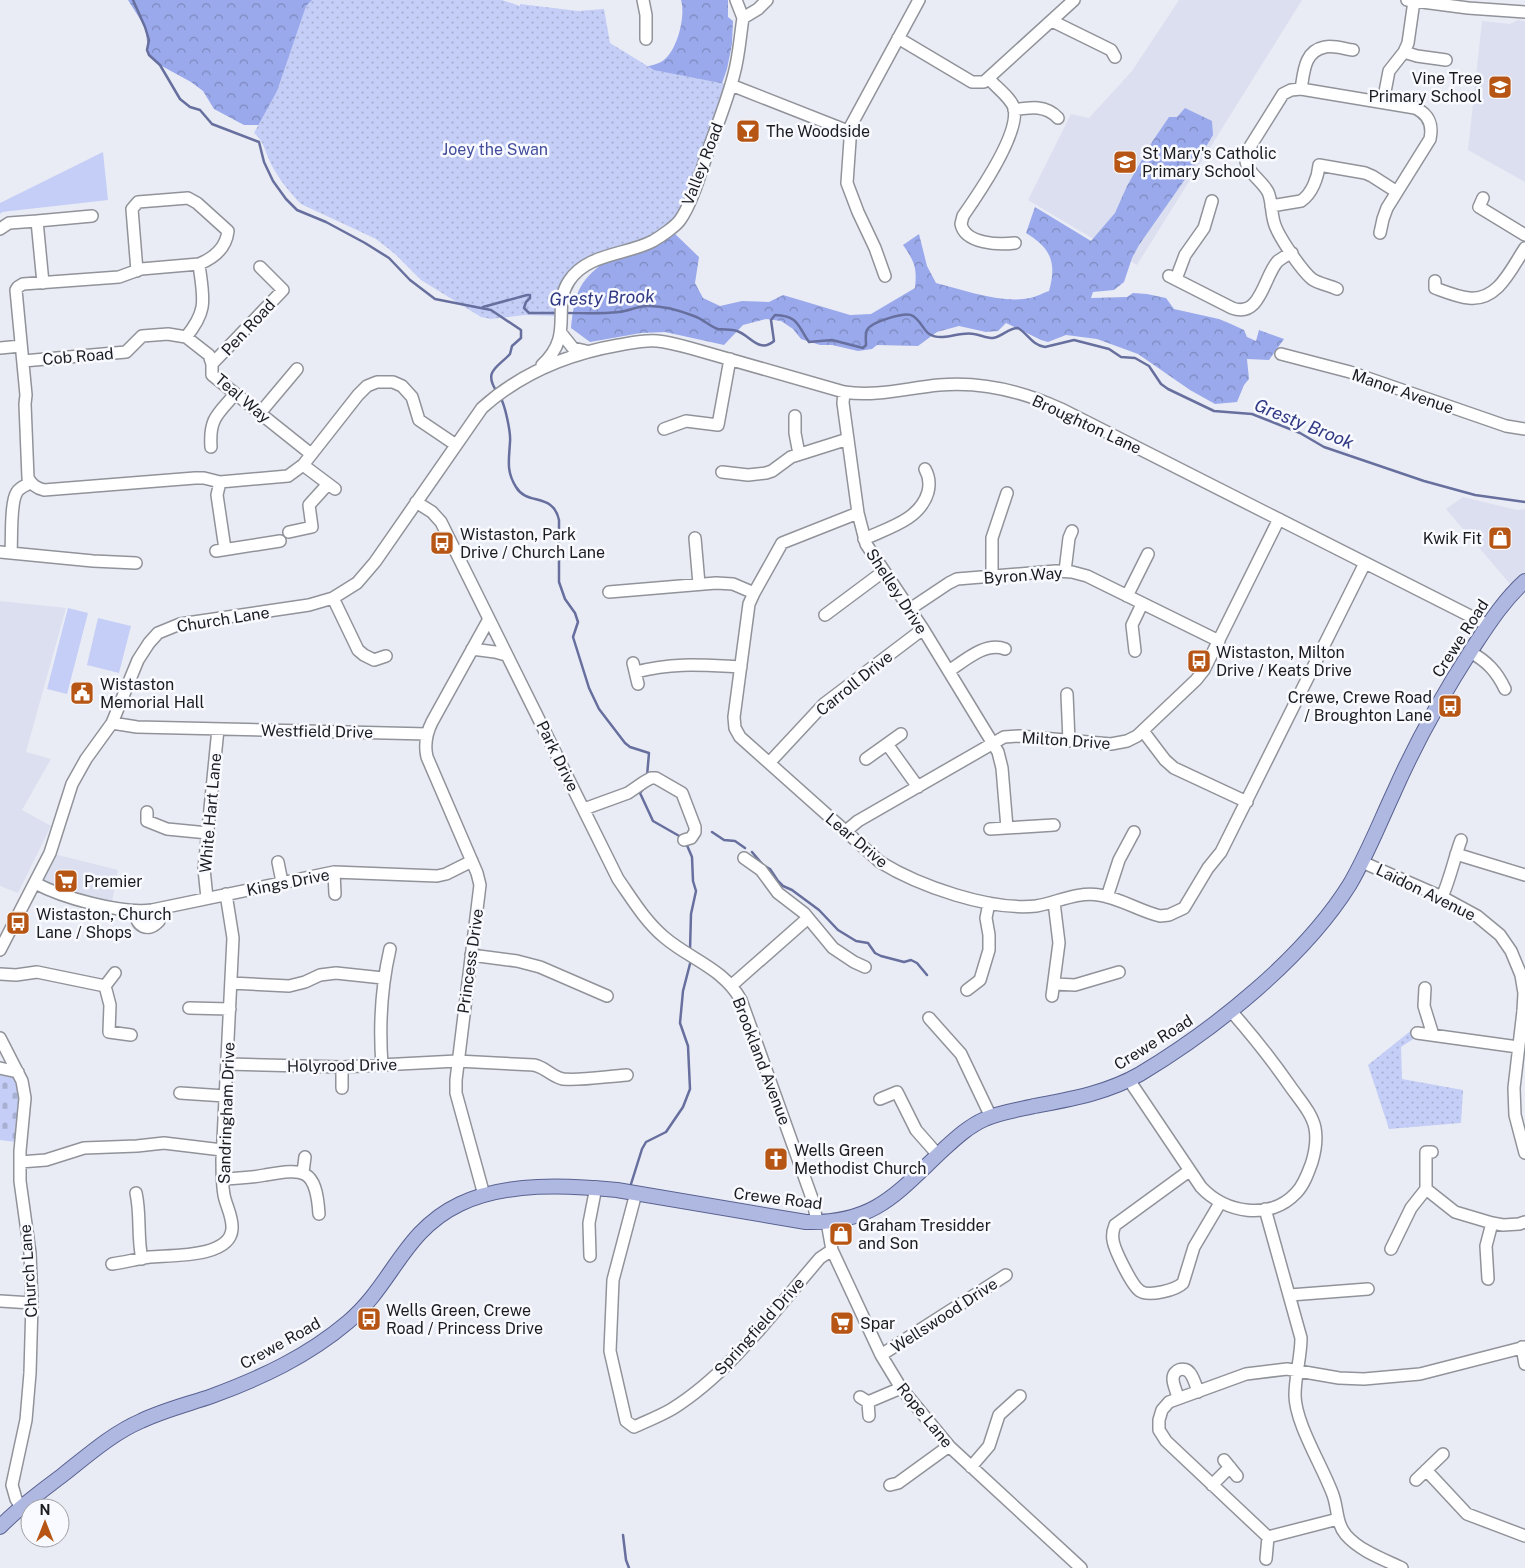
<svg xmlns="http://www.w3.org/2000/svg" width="1525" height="1568" viewBox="0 0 1525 1568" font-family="'Public Sans',sans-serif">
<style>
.built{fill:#dbdfef}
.grass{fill:#c4cef6}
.forest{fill:url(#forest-crowns)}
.cemetery{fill:url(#cemetery-stones)}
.park{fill:url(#park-dots)}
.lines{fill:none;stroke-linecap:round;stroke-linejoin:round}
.stream{stroke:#666f9d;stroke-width:2.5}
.minor-casing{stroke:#91939a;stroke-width:14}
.major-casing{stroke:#596290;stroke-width:16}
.minor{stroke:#fff;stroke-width:11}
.major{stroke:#afb8e1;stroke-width:14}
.labels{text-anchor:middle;stroke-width:5;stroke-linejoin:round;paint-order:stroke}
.poi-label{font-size:16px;fill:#1c1c1f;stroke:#f8faff;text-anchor:start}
.park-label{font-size:16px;fill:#434e9c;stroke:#f8faff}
.street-label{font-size:16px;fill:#1c1c1f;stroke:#f8faff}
.water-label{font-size:18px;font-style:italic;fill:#303884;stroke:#f8faff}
</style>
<defs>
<pattern id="forest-crowns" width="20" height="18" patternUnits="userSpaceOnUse" patternTransform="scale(1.25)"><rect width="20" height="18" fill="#9aa9eb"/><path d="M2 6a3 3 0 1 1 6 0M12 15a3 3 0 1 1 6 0" fill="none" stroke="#7d89be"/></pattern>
<pattern id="cemetery-stones" width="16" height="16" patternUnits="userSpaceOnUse" patternTransform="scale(1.25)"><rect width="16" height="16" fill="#c4cef6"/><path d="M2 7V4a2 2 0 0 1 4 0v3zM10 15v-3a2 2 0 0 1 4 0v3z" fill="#a8b0d2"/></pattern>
<pattern id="park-dots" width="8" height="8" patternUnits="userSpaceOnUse" patternTransform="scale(1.25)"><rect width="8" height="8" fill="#c4cef6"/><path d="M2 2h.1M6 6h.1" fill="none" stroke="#a8b0d2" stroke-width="1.8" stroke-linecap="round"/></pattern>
</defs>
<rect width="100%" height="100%" fill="#eaecf5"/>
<!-- built -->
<path class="built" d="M1179,0h123l-165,265 -109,-65 43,-86 18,4 43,-47z
M1518,20l7,1v161l-57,-32 14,-129 28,3z
M1463,497l54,13 8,-1v63l-15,12 -64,-75z
M0,601l66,7 -40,144 25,7 -29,51 29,16 -33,67 -18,-7z
M50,853l68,17 -7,37 -76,-24z"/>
<!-- grass -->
<path class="grass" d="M103,152l5,48 -106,12 -2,2v-11z
M68,608l20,5 -21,81 -20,-5z
M98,618l33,8 -12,47 -32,-8z"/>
<!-- forest -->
<path class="forest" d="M128,0h231l-78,125h-37l-30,-16 -11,-18 -12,-9 -31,-17 -11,-10 -4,-28z
M681,0h47v17l5,4 -1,23 -5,25 -56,161 28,27 -4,26 8,15 17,8 22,-5 27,1 14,-7 67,20 21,-1 44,-26c2,-20 0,-26 -12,-43l16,-11 8,32 9,17c28,7 66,21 94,15 6,-1 13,-5 19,-7 8,-28 2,-43 -23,-58l9,-26 56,34 24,-28 12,-27 25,-44 17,-25h8l8,-9 27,13 1,14 -18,30 -56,80 -7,13 -8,24 -10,8 -21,2 -2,6 36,-1 6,-4 14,1 19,4 8,11 45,10 12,5 13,6 3,7 9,4 3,-11 25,9 -15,21 -22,-1 2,20 -5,6 -7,17 -22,2 -25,-14 -52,-36 -41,-15 -31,-4 -18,7 -7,-2 -35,-17 -8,8 -12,1 -27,-6 -22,6 -19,14 -41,-1 -5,4 -14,2 -26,-6h-12l-19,-6 -8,-10 -12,-8 -15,-2 -23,6 -19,20 -59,-13 -24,1 -51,9 -19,-14c4,-39 9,-48 40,-71l19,-186c10,-3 22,-5 31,-9 16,-9 25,-46 20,-62z"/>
<!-- cemetery -->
<path class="cemetery" d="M0,1075l14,2 7,21 -5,44 -16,-2z"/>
<!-- park -->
<path class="park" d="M312,0h190l18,6v-2l58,7 26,-2 6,34 44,27 77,15 -51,136 -26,20 -73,28 -23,47 -33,-1 -34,4 -10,-2 -60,-37 -26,-26 -19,-15 -75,-35c-11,-11 -23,-26 -30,-40 -6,-12 -7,-23 -17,-31l23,-42 29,-85z
M1413,1029l5,7 -17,11 1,32 61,11 -2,33 -72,6 -21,-64z"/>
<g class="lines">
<!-- stream -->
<path class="stream" d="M133,0l12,27 4,13 -2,10 2,5 11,10 20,34 10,8 10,3 12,14 47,18 5,20 9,19 13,18 11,11 29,12 39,21 24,15 21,22 25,19 56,11 30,20v8l-9,8 -2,8c-13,14 -27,17 -13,38
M483,307l44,-12h3v3l-4,4 -2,6 5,5h28
M565,313c18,0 36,1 54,-1 9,-1 17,-5 26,-6 17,-1 34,4 49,10 9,3 15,10 24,13 6,1 13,0 19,2 13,4 22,23 37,10l-3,-21 4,-5c24,1 22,10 34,27l23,-2 31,8 3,-3c0,-5 -1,-11 1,-15 4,-8 39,-19 46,-14 13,9 10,22 30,21 11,-1 21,-5 31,-3 7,1 12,4 19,4 9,-1 15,-10 25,-10 10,6 14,17 27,19l29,-7 35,9 12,8 14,1 14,8 12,18 7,5 46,22 38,3 48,19 24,14 100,34 51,14 50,7
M500,397c5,7 11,36 10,45 -1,18 -4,29 6,45 11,19 37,5 43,33v62l6,17 10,14 3,9 -5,15 16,51 10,21 26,34 5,4 19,6 -2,23
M644,788l-4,5 13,28 28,16
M712,832l12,8 11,1 10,7
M686,843l6,14 1,24 3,10 -5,23 -1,36
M752,852l11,13 7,4 8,12 5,5 9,4 27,20 19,20 18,11 12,2 7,10 6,3 23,6 7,-2 6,3 10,12
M631,1184l11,-35 4,-7 20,-10 17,-25 7,-18 -2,-43 -8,-23 3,-32 8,-31
M623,1535l3,25 3,8"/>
<!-- minor casing -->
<g class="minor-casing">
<path id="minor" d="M643,0l3,15v24
M736,0l7,18
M1407,0l61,8 57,4
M1052,21l59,29 4,7
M898,38l74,44h12l90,-82
M1404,52l13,4 29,4
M989,79c7,8 22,19 25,29 6,26 -37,88 -51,108l-2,8c4,20 38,21 54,19
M731,85l117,46 2,9 -3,43 11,29 17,36 10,28
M1301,89c3,-17 3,-38 24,-42 9,-2 20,2 28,3
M1383,102l6,-31 15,-19 4,-9 6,-42
M1014,110c17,-3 32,-5 44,8
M848,131l71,-131
M1483,198l-4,9 46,28
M1271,206l30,-5c11,-7 17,-24 18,-36l46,8 7,3 25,16
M0,229l9,-6 28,-2
M137,271l-5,-62 6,-7 50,-4 9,5 31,28c-2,17 -14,27 -29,33
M1169,276l63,32c29,11 32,-33 46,-47 4,-3 9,-6 14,-8
M1176,279l9,-24 19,-27 8,-27
M1435,281v7c11,4 23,9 34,10 29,3 42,-29 56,-50
M43,283l-6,-62 55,-5
M1337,289c-8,-4 -18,-5 -25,-10 -10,-8 -35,-44 -38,-57 -3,-10 -2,-21 -6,-30 -8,-15 -29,-23 -20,-42l35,-56 8,-4 10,-1 114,19c14,6 18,17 15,31l-43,69 -4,11 -3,14
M561,333l12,15 13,3
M186,337c23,-28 17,-39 13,-73l-58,5 -22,8 -96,7 -5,3 -2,3 10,105 -1,9 3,74c4,7 8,10 16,12l151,-12h9l16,4 68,-6 15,-11 55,-70 9,-9 10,-4h16l9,4 10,11 7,23 37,25
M0,348l21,-2
M1281,354l69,18 156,54 19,3
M23,361l103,-9 16,-16 26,-2 18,3 23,18 3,9v11l99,79
M212,364l71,-74 -23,-23
M542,365c33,-30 9,-57 27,-84 18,-28 58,-26 84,-40 7,-4 23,-15 27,-21 11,-15 20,-45 26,-63 9,-27 21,-55 28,-83 5,-18 6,-37 9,-56l15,-9 9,-9
M844,392l-1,11 15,110 8,31 57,85 75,123 4,16 5,60
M260,413l37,-44
M795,416v17l4,21
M664,429l22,-8 32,4 12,-66
M211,447c-2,-29 7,-33 24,-53
M303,465l32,24
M722,472l26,3 18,-2 6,-2 19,-14 57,-18
M220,482l-3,13 8,54
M416,502l16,10 9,10 177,357c14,20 27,42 46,58 27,23 59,31 77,63l72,201 4,21
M858,513l-76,30 -28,50 -5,11 -15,113 1,11 5,9 140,125c39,24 110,49 156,44 20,-3 42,-15 63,-11 21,3 40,16 61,21l9,-1 15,-7 24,-40 13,-16 144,-289
M289,532l23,-5 -3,-22 19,-21
M695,538l4,46
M864,539c24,-11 56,-19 64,-47 2,-8 1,-16 -3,-23
M216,551l64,-10
M0,552l93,9 43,2
M11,553c1,-13 -1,-51 6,-61 3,-5 8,-6 13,-9
M1065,571l4,-33 3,-7
M992,576v-38l15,-45
M609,592l107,-9 17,1 21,9
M1127,596l21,-42
M333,598l25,52 6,5 10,5 12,-4
M910,609l39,-26 8,-4 99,-8 16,1 15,4 132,65
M825,615l59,-44
M472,649l23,3 11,3
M1135,651l-3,-26 10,-21
M1470,652c17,9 27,20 35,37
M633,663l5,21
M949,671c15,-10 37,-30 56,-22
M636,672c38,-10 66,-7 105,-5
M1067,694l2,47
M112,723l25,4 290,7
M1143,731l22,29 9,8 73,34
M887,744l31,43
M866,759l35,-25
M769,763l55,-59 99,-75
M584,809l44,-16 16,-11 7,-4h5l26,15 13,34v5l-4,6 -7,2
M147,812v9l20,8 41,4
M990,829l64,-4
M846,831l12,-10 146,-84 15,-1 92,8 16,-3 10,-5 59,-56 8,-10 75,-151
M1456,854l69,21
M744,858l17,12 17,23 26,20 29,35 21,14 11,5
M278,862l4,20
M1362,862l80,35 35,19 23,19 11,16 10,24 3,18 -1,18 -9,77 1,27 10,38
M334,872l1,22
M35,883c28,15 86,31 117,27l182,-38 103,4 9,-2 26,-13
M1107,897l12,-37 15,-28
M1442,897c8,-18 12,-38 19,-57
M207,898l-3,-29 14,-140
M135,911c1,16 13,22 24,10l3,-13
M0,950l50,-97 22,-69 14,-25 26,-36 26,-63 11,-17 9,-10 22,-9 129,-19 24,-7 24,-15 18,-21 107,-154c39,-35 85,-54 137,-63 12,-2 25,-5 38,-4 11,1 22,4 33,7l154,44c32,5 63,-4 95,-7 43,-4 83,6 122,24l427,216
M471,955l46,6 23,6 67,29
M0,974l16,1 21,-3 68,14 5,19 -1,27 22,3
M231,983l58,3 16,-4 15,-7 16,-2 47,5
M1055,984l20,1 44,-13
M732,985l76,-67
M105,986l10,-13
M1425,988l-1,18 9,29
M967,990l13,-10 9,-30v-15l-3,-17 3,-15
M1052,996l7,-53 -5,-41
M189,1008l41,1
M929,1018l32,36 30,63
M1417,1033l101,14
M0,1038l22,43 3,17 -5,53v30l10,72 2,50 -2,70 -4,47 -14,65 4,14 5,8
M227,1064l115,3 115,-6 77,4c11,2 18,12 29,14 17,2 46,-3 64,-4
M382,1065c-3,-40 -1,-77 8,-116
M0,1068l18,4
M1129,1080l72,107c24,26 69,34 95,6 8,-8 12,-20 16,-31 3,-10 5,-23 3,-34 -3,-15 -16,-29 -25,-42 -18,-26 -38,-51 -59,-75
M342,1088v-21
M180,1093l45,3
M880,1099l17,-7 19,38 22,25
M1432,1152h-6v37l29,23 37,11 11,2 16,-1 6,-2
M20,1162l26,-2 38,-12 53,-2 27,-3 58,7
M1189,1171l-74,54c-2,5 -3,10 -2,15 1,9 19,46 27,51 9,6 36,-1 43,-8l11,-36 26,-44
M303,1172l2,-15
M222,1179c15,-1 29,-1 43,-4 39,-7 51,-7 54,39
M136,1193c5,22 1,44 6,66
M636,1193l-23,87 -3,71 16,70 8,6c13,-6 26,-11 38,-18 58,-36 103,-99 148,-151l12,-8
M484,1195l-28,-102v-13l24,-195 -3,-12 -50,-116c-3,-13 -1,-23 5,-35l57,-103
M1265,1209l36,129c0,19 -6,38 -6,57 0,28 28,72 38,100 5,14 3,28 13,40 14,16 37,24 56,33
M827,1222l5,28 49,105 20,33 49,59 131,121
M1391,1249l20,-41 15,-19
M590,1256l-1,-33 7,-36
M112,1264c13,-2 25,-5 38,-7 21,-2 80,1 82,-28 1,-12 -6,-23 -8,-34 -2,-11 -2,-23 -2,-35l11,-222 -7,-44
M1488,1279l-2,-33 6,-23
M1290,1295l78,-6
M0,1301l32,2
M1522,1347l3,17
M881,1355l125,-80
M860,1397l8,5 1,14
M1178,1398c-1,-6 -5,-13 -5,-19 0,-10 12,-13 17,-6 4,5 6,13 8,19
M868,1402l33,-14
M1224,1460l13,16
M971,1467l18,-21 10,-31 21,-19
M1426,1470l41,44 58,22
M1416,1480l27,-26
M890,1485l8,-2 51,-37
M1212,1485l18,-18
M1338,1519l-70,18 -102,-96 -7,-11v-10l3,-10 7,-8 77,-28 41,-5 52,9 25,1 56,-5 105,-27
M1266,1559l2,-22"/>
</g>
<!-- major casing -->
<g class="major-casing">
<path id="major" d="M0,1527c19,-20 42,-36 64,-53 24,-19 49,-41 77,-53 23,-11 48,-17 71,-25 49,-18 96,-40 136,-74 45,-38 55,-91 112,-118 46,-22 108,-19 157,-14l189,32c69,2 91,-29 138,-73 12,-11 25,-23 41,-30 15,-7 33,-9 49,-13 37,-7 73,-13 106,-32 75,-45 164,-116 210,-190 17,-29 30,-62 44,-92 22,-50 49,-98 78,-143 16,-24 31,-48 53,-68"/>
</g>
<!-- minor -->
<use href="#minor" class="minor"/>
<!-- major -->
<use href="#major" class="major"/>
</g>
<!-- icons -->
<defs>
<g id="school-square" transform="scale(1.25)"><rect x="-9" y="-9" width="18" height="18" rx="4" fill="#b65514" stroke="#f8faff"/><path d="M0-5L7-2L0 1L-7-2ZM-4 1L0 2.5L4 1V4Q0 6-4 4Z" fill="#fff"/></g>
<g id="bar-square" transform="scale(1.25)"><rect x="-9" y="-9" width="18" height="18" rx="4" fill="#b65514" stroke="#f8faff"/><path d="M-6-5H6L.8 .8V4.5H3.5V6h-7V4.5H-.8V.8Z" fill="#fff"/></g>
<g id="shop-square" transform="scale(1.25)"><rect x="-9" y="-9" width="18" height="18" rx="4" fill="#b65514" stroke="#f8faff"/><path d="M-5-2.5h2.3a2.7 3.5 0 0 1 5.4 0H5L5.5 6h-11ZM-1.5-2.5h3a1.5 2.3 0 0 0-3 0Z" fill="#fff"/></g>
<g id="bus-square" transform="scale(1.25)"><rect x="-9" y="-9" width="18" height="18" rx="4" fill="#b65514" stroke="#f8faff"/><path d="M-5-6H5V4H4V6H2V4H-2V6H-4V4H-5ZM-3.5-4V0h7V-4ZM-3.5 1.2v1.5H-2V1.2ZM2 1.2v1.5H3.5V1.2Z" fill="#fff"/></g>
<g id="civic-square" transform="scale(1.25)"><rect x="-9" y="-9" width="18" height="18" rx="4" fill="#b65514" stroke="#f8faff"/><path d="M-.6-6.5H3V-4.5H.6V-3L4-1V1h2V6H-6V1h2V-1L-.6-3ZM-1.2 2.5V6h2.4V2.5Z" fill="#fff"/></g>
<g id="supermarket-square" transform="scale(1.25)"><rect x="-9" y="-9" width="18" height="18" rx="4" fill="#b65514" stroke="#f8faff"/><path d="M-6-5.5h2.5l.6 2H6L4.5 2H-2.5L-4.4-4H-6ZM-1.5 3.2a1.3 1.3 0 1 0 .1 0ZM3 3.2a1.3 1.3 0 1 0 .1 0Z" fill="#fff"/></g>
<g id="church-square" transform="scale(1.25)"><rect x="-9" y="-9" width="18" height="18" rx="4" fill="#b65514" stroke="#f8faff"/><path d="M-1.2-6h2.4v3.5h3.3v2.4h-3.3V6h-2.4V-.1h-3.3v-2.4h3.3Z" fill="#fff"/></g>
</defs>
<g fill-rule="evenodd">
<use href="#school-square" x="1500" y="87"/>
<use href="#bar-square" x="748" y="131"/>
<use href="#school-square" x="1125" y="162"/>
<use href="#shop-square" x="1500" y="538"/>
<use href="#bus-square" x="442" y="543"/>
<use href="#bus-square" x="1199" y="661"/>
<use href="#civic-square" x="82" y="693"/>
<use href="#bus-square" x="1450" y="706"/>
<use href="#supermarket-square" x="66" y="881"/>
<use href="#bus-square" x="18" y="923"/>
<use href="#church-square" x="776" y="1159"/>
<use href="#shop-square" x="841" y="1234"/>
<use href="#bus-square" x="369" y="1319"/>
<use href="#supermarket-square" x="842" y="1323"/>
</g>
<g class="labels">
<!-- poi labels -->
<g class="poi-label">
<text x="1482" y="84" text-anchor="end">Vine Tree<tspan x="1482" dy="18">Primary School</tspan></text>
<text x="766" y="137">The Woodside</text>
<text x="1142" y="159">St Mary's Catholic<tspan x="1142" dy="18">Primary School</tspan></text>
<text x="460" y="540">Wistaston, Park<tspan x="460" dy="18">Drive / Church Lane</tspan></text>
<text x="1482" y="544" text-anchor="end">Kwik Fit</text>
<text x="1216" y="658">Wistaston, Milton<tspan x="1216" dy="18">Drive / Keats Drive</tspan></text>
<text x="100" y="690">Wistaston<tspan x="100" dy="18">Memorial Hall</tspan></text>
<text x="1432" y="703" text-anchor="end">Crewe, Crewe Road<tspan x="1432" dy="18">/ Broughton Lane</tspan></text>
<text x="84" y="887">Premier</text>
<text x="36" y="920">Wistaston, Church<tspan x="36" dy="18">Lane / Shops</tspan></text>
<text x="794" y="1156">Wells Green<tspan x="794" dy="18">Methodist Church</tspan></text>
<text x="858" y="1231">Graham Tresidder<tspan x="858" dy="18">and Son</tspan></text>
<text x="386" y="1316">Wells Green, Crewe<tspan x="386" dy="18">Road / Princess Drive</tspan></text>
<text x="860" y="1329">Spar</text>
</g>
<!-- park labels -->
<g class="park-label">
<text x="495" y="155">Joey the Swan</text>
</g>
<!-- street labels -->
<g class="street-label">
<text transform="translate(702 164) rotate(-69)" y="6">Valley Road</text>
<text transform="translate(248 327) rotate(-47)" y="6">Pen Road</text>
<text transform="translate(78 356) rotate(-5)" y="6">Cob Road</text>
<text transform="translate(1403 391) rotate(19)" y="6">Manor Avenue</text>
<text transform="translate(243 398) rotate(40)" y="6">Teal Way</text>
<text transform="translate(1087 424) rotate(25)" y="6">Broughton Lane</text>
<text transform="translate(1023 575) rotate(-4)" y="6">Byron Way</text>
<text transform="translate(897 591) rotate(57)" y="6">Shelley Drive</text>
<text transform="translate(223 619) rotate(-9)" y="6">Church Lane</text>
<text transform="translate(1460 638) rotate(-57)" y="6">Crewe Road</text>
<text transform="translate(854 683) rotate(-39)" y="6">Carroll Drive</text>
<text transform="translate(317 731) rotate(1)" y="6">Westfield Drive</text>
<text transform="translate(1066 740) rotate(4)" y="6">Milton Drive</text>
<text transform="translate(558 756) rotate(64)" y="6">Park Drive</text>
<text transform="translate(210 813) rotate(-85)" y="6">White Hart Lane</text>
<text transform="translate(857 840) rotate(40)" y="6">Lear Drive</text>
<text transform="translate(288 882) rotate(-11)" y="6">Kings Drive</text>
<text transform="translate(1426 892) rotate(26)" y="6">Laidon Avenue</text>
<text transform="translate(470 961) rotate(-82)" y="6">Princess Drive</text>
<text transform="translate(1153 1042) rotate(-32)" y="6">Crewe Road</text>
<text transform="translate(762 1061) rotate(69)" y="6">Brookland Avenue</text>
<text transform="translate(342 1065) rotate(-1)" y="6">Holyrood Drive</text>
<text transform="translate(226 1113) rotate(-88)" y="6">Sandringham Drive</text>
<text transform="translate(778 1198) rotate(7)" y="6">Crewe Road</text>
<text transform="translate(28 1271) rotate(-94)" y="6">Church Lane</text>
<text transform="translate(944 1315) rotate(-33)" y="6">Wellswood Drive</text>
<text transform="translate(759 1326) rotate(-48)" y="6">Springfield Drive</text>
<text transform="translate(280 1343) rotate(-29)" y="6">Crewe Road</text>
<text transform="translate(925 1415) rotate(51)" y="6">Rope Lane</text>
</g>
<!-- water labels -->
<g class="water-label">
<text transform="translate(602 298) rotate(-2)" y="6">Gresty Brook</text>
<text transform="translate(1304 424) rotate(22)" y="6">Gresty Brook</text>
</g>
</g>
<!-- north arrow -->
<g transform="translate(45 1523)"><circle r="24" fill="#f8faff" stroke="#a0a1a5"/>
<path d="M0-4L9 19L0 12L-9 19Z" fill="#b65514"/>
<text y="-8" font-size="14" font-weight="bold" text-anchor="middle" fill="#1c1c1f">N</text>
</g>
</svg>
